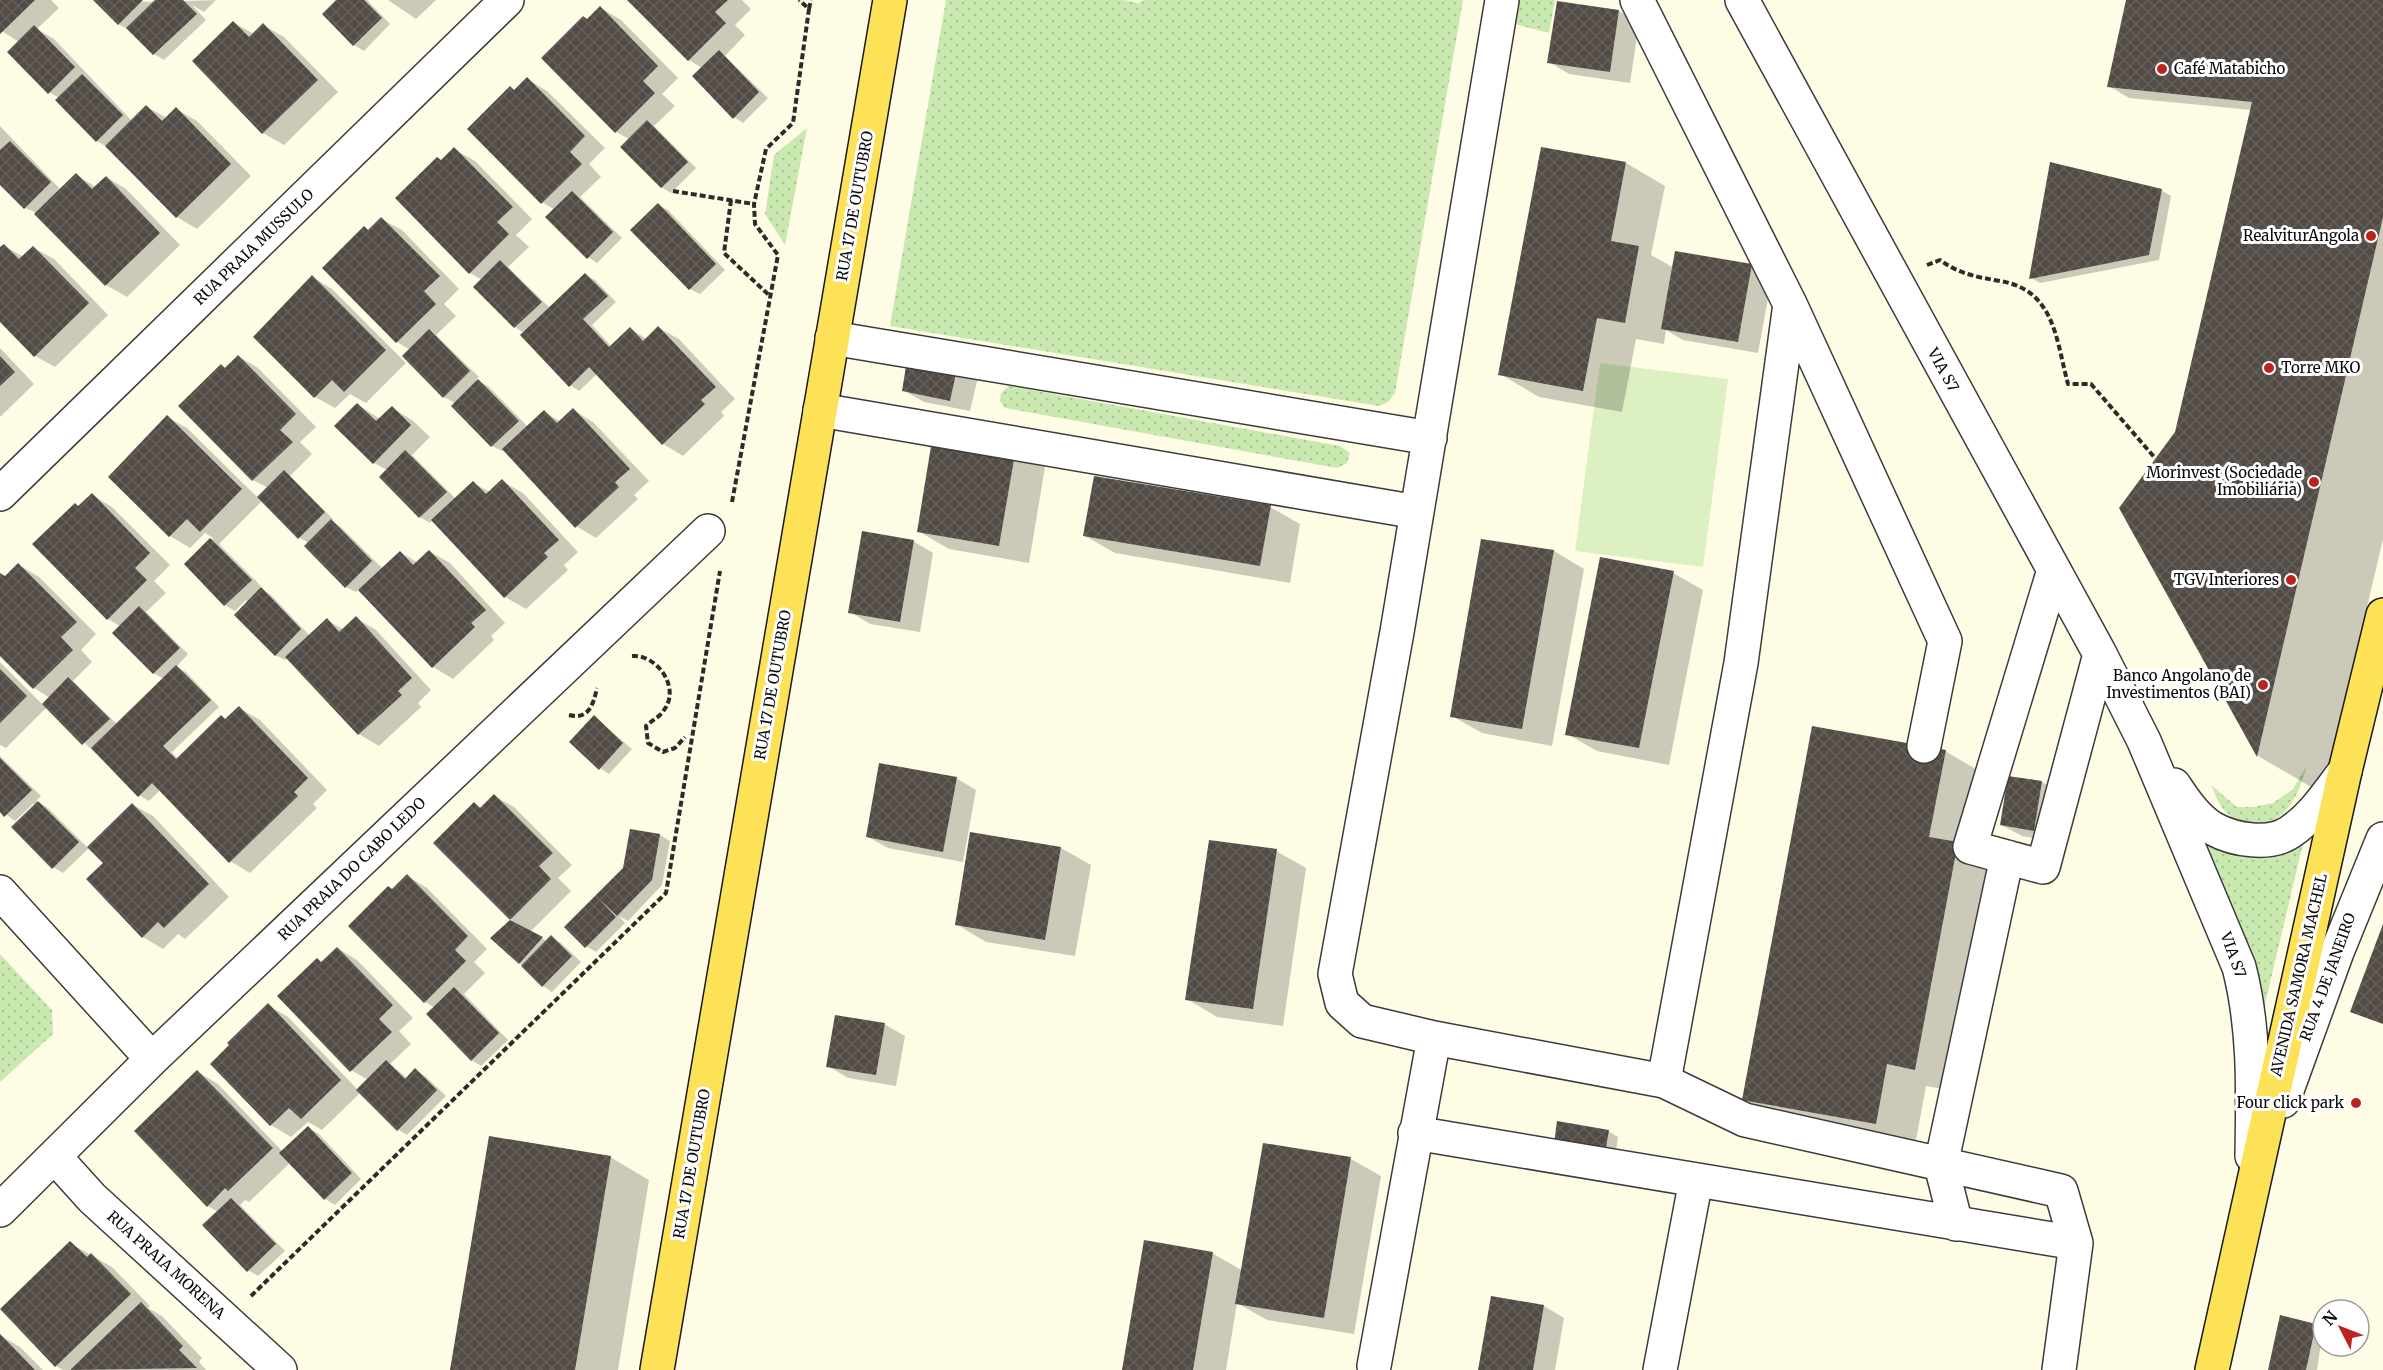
<svg xmlns="http://www.w3.org/2000/svg" width="2383" height="1370" viewBox="0 0 2383 1370" font-family="Merriweather,serif">
<style>
.grass{fill:url(#grass-dots)}
.pitch{fill:#ddf0c2}
.shadow{fill:#0003}
.building{fill:url(#building-cross-hatch)}
.lines{fill:none;stroke-linecap:round;stroke-linejoin:round}
.minor-casing{stroke:#3c3c3c;stroke-width:36}
.major-casing{stroke:#1a1a1a;stroke-width:36}
.path{stroke:#2b2b2b;stroke-width:4;stroke-dasharray:6 3;stroke-linecap:butt}
.minor{stroke:#fff;stroke-width:33}
.major{stroke:#fde157;stroke-width:33}
.poi-dot{fill:#bc231f;stroke:#fff;stroke-width:2}
.labels{text-anchor:middle;stroke-width:6;stroke-linejoin:round;paint-order:stroke}
.poi-label{font-size:15px;fill:#090909;stroke:#fff;text-anchor:end}
.street-label{font-size:15px;fill:#090909;stroke:#fff}
</style>
<defs>
<pattern id="grass-dots" width="8" height="8" patternUnits="userSpaceOnUse" patternTransform="scale(1.5)"><rect width="8" height="8" fill="#c9e9b0"/><path d="M2 2h.1M6 6h.1" fill="none" stroke="#abc696" stroke-width="1.8" stroke-linecap="round"/></pattern>
<pattern id="building-cross-hatch" width="8" height="8" patternUnits="userSpaceOnUse" patternTransform="scale(1.5)"><rect width="8" height="8" fill="#524b46"/><path d="M0 0l8 8M0 8l8-8" fill="none" stroke="#66605c"/></pattern>
</defs>
<rect width="100%" height="100%" fill="#fffce6"/>
<!-- grass -->
<path class="grass" d="M946,0h177l16,3 4,-3h320l-68,393 -7,9 -9,4 -489,-80z
M1507,0h48l-6,33 -46,-12z
M807,128l-22,117 -20,-31 9,-59z
M1009,386l331,60 10,7 -3,10 -10,5 -332,-60 -5,-7 1,-8z
M2307,765c-7,27 -21,62 -55,59 -11,-2 -21,-5 -28,-14 -6,-7 -9,-17 -13,-25l26,22h16l20,-4 20,-14z
M2193,826c48,41 59,35 112,9l-44,186z
M0,954l52,56 1,24 -53,48z"/>
<!-- pitch -->
<path class="pitch" d="M1600,363l128,16 -25,188 -128,-16z"/>
<!-- shadow -->
<path class="shadow" d="M0,0h51l8,8 -22,21 17,10 78,82 15,-14 20,11 9,-9 21,12 54,55 -54,53 -20,-12 -70,-70 -10,-6 -40,-41 2,-2 -10,-6 -30,-50 -19,-12z
M95,0l60,2 61,-2 -12,12 -12,-7 14,15 -42,40 -10,-6 -21,-22 -15,-8z
M338,0h29l23,24 -26,27 -10,-6z
M388,0h48l-20,19z
M629,0h113l9,9 -16,16 10,10 -20,21 43,42 -25,25 -9,-6 -32,-49 -13,-8z
M2127,0h256v539l-60,255 -65,-38 -137,-248 55,-76 75,-322 -122,-12 -20,-12z
M601,8l20,12 57,58 -16,16 13,12 -21,20 42,42 -25,25 -10,-6 -32,-48 -13,-7 -73,-74z
M1619,11l20,12 -9,60 -61,-9 -20,-12z
M234,23l20,11 9,-9 21,12 54,55 -54,53 -21,-12 -69,-72z
M527,79l20,12 58,57 -16,16 12,13 -21,20 42,41 -25,25 -9,-6 -33,-47 -13,-8 -27,-111z
M0,126l61,64 15,-15 20,12 10,-10 20,12 54,56 -53,52 -21,-12 -71,-73 -10,-4 -25,-25z
M454,149l21,12 57,58 -16,16 13,12 -21,20 42,41 35,-33 10,5 21,22 -24,23 20,22 18,-18 17,10 12,-11 20,11 56,60 -14,13 3,4 -41,40 -20,-12 -66,-70 -18,17 -9,-6 -46,-52 -9,-6 -39,-40 6,-7 -12,-7 -28,-112z
M1626,163l39,23 -14,69 23,13 77,-3 21,12 -14,76 -75,-13 -17,-10 -2,14 -28,-5 -14,73 -83,-15 -39,-23z
M2161,190l10,6 -12,64 -119,23 -9,-5z
M658,205l10,5 57,60 -25,24 -10,-5z
M381,219l21,11 57,59 -15,15 12,12 -20,19 43,42 -3,3 12,6 40,41 16,-15 17,10 12,-12 20,12 56,59 -15,14 4,4 -42,39 -20,-12 -72,-76 -2,1 -10,-5 -39,-40 2,-3 -11,-6 -34,-47 -13,-8 -73,-74 40,-40 5,2z
M4,246l20,11 10,-9 20,11 54,56 -53,52 -20,-11 -35,-36v-70z
M312,277l20,12 74,74 -40,40 -16,-9 -15,14 -20,-11z
M0,348l34,36 -34,33z
M238,356l20,12 58,59 -16,15 12,12 -22,22 43,43 -2,2 10,6 42,42 17,-17 17,10 12,-11 21,12 55,60 -14,13 3,4 -41,39 -20,-12 -74,-78 -3,3 -10,-5 -37,-44 -11,-6 -36,-36 -43,43 42,42 -2,2 12,7 39,41 17,-16 17,10 12,-12 20,12 55,60 -13,13 3,4 -42,39 -20,-12 -71,-76 -3,2 -10,-5 -29,-55 -11,11 -10,-6 -39,-40 27,-27 -8,-5 -15,15 -20,-12 -3,-119 20,11 71,70 10,-10 -15,-8 -73,-74z
M910,356l68,21 -8,34 -46,-9 -21,-12z
M357,404l23,15 12,-11 20,12 18,17 -18,18 44,44 17,-16 17,9 12,-11 21,12 55,59 -14,13 4,5 -42,39 -21,-12 -72,-78 -3,4 -10,-6 -39,-40 6,-7 -13,-7z
M1015,449l30,18 -16,96 -80,-14 -31,-18z
M92,495l20,12 58,58 -16,16 12,12 -20,19 42,42 -12,13 10,5 33,35 -47,45 6,7 61,-51 21,12 67,70 -14,14 4,4 -67,65 -20,-12 -70,-71 -11,11 -10,-6 -92,-88 -41,41 -6,-3v-83l43,43 7,-7 -16,-10 -34,-34v-78l6,1 13,-12 20,12 57,57 -15,16 11,12 -19,19 44,43 47,-45 -11,-6 -33,-47 -12,-7 -29,-112z
M1270,507l30,17 -10,59 -175,-30 -30,-17z
M913,541l20,12 -13,79 -50,-8 -20,-12z
M1554,551l30,18 -32,177 -70,-13 -30,-17z
M1673,573l30,17 -34,175 -72,-14 -30,-17z
M595,717l37,32 -23,25 -9,-6z
M1945,751l39,23 -14,77 27,15 -43,225 -28,-5 -11,60 -132,-24 -39,-23z
M0,756l41,40 -5,5 12,7 40,40 45,-43 20,11 76,81 -44,42 -7,-5 -15,15 -20,-12 -55,-58 17,-16 -15,-16 -27,26 -10,-6 -19,-64 -19,18 -15,-11z
M956,778l20,12 -13,72 -75,-14 -20,-11z
M2042,782l20,12 -8,48 -32,-6 -21,-11z
M494,796l20,11 58,58 -14,13 13,13 -41,41 17,9 4,-4 10,6 20,19 -29,30 -9,-6 -50,-48 19,-18 -77,-77 39,-39 8,4z
M660,835l10,6 -8,44 -34,36 -9,-5 6,7 -29,29 -10,-6 -20,-19z
M1061,848l30,17 -16,91 -89,-14 -30,-18z
M1276,851l30,17 -23,158 -66,-9 -30,-18z
M407,876l20,12 60,61 -13,13 11,11 -21,21 44,46 -27,26 -10,-6 -36,-52 -10,-6z
M337,948l20,12 56,58 -14,13 12,13 -21,20 17,14 8,-8 10,6 21,20 -39,39 -10,-6 -36,-37 -39,38 -14,-8 -17,15 -20,-12 -3,-120 20,12 70,73 10,-10 -17,-10 -29,-107z
M884,1024l21,12 -9,50 -48,-8 -20,-12z
M198,1072l20,12 65,68 25,-24 10,5 43,46 -26,26 -10,-6 -35,-36 -41,39 -4,-2 -5,5 45,46 -27,25 -10,-6 -30,-58 -10,-6z
M1608,1131l10,6 -3,20 -60,-14z
M1264,1145l87,14 30,17 -27,158 -87,-14 -30,-17 -11,67h-102l88,-117 31,18z
M610,1157l39,23 -31,190h-166z
M70,1243l42,24 38,39 -2,2 14,8 40,42 -3,4 7,8h-143l-7,-4 -55,-56z
M1544,1306l20,12 -9,52h-75z
M2281,1317l42,12 -6,41h-48z
M0,1335l20,12 23,23h-43z"/>
<!-- building -->
<path class="building" d="M0,0h35l-35,34z
M93,0h50l-25,25z
M155,0h28l14,14 -44,41 -27,-27z
M336,0h28l18,18 -29,28 -31,-32z
M627,0h101l-13,12 11,11 -38,38z
M2126,0h257v217l-126,540 -138,-249 56,-76 77,-330 -145,-15z
M1557,1l62,9 -9,62 -63,-9z
M600,6l58,60 -15,15 12,12 -40,40 -74,-75 42,-42 4,3z
M233,21l16,16 14,-14 55,57 -56,54 -70,-73z
M34,25l41,42 -27,27 -41,-42z
M719,50l40,42 -26,27 -41,-43z
M82,74l41,41 -27,27 -41,-42z
M527,77l58,59 -15,16 12,12 -41,40 -74,-75 43,-43 4,4z
M146,105l16,16 14,-14 55,57 -55,54 -71,-72z
M647,120l41,42 -27,26 -41,-41z
M10,141l41,41 -27,27 -24,-24v-35z
M454,147l59,60 -16,15 12,12 -40,40 -74,-76 42,-41 4,3z
M1541,147l85,15 -15,79 28,5 -14,77 -28,-5 -14,73 -85,-16z
M2050,162l112,27 -13,66 -120,24z
M76,173l16,16 14,-13 54,57 -55,53 -71,-72z
M572,191l41,41 -26,27 -42,-42z
M658,203l58,61 -27,26 -59,-60z
M381,217l59,59 -16,15 12,13 -40,39 -74,-75 42,-42 4,4z
M4,244l15,15 14,-13 56,57 -55,54 -34,-35v-75z
M1675,251l77,13 -14,78 -77,-13z
M500,260l42,42 -28,26 -41,-41z
M585,273l23,23 -25,23 26,28 21,-20 13,14 15,-15 58,61 -15,13 4,4 -43,41 -73,-78 -20,20 -49,-52z
M312,275l74,75 -42,42 -12,-12 -18,18 -61,-61z
M429,329l41,42 -27,27 -41,-42z
M908,354l50,10 -8,37 -48,-10z
M238,355l58,59 -16,16 13,12 -41,39 -74,-75 43,-42 4,4z
M0,356l15,16 -15,14z
M478,379l41,42 -28,26 -40,-41z
M357,403l19,18 16,-15 19,19 -38,39 -39,-38z
M573,408l57,61 -15,13 4,5 -44,41 -73,-79 42,-39 13,13z
M167,415l75,74 -42,43 -13,-13 -18,18 -61,-60z
M933,434l83,14 -17,98 -82,-14z
M405,450l42,42 -28,26 -40,-41z
M284,470l41,42 -27,27 -41,-42z
M1094,476l177,29 -11,61 -177,-30z
M502,479l57,61 -15,13 4,4 -44,41 -73,-78 42,-39 13,13z
M92,493l58,60 -15,15 12,12 -40,40 -75,-76 43,-41 3,3z
M331,519l41,42 -27,27 -41,-42z
M862,531l52,9 -14,82 -52,-9z
M210,538l42,42 -28,26 -40,-42z
M1481,539l73,11 -32,179 -72,-12z
M429,550l57,60 -15,13 4,4 -43,41 -74,-78 42,-39 13,14z
M1600,557l74,14 -35,177 -74,-13z
M18,563l59,59 -16,15 12,13 -40,39 -33,-33v-83l5,3z
M261,587l40,42 -26,27 -41,-41z
M139,606l41,42 -27,26 -41,-41z
M356,616l56,62 -14,13 4,4 -44,40 -73,-78 42,-39 12,14z
M176,665l35,35 -48,46 13,13 45,-44 4,4 14,-13 69,72 -14,14 4,4 -69,67 -77,-80 -14,14 -47,-49z
M0,669l27,27 -27,27z
M68,677l42,42 -28,26 -40,-41z
M594,715l29,28 -24,27 -30,-28z
M1812,726l134,24 -17,87 29,5 -43,228 -28,-6 -11,60 -134,-24z
M0,758l32,32 -28,27 -4,-5z
M879,763l78,14 -14,75 -77,-15z
M2008,776l34,5 -8,50 -34,-6z
M494,794l59,59 -14,13 12,13 -41,41 -77,-77 41,-41 6,6z
M38,801l41,41 -27,27 -41,-42z
M132,803l77,81 -45,44 -6,-6 -16,16 -56,-59 17,-16 -16,-16z
M630,829l30,5 -8,46 -35,36 -18,-17 17,18 -31,31 -21,-21 59,-59z
M970,832l91,15 -16,93 -90,-15z
M1209,840l68,9 -24,160 -68,-9z
M407,874l61,62 -13,14 11,11 -42,42 -76,-77 40,-40 4,3z
M510,920l33,17 -24,27 -29,-26z
M2383,924v100l-33,-12z
M551,935l21,21 -30,31 -21,-21z
M337,947l56,58 -14,14 13,13 -42,40 -73,-76 40,-38 4,4z
M454,987l45,46 -28,28 -45,-47z
M268,1003l73,77 -40,39 -12,-11 -19,18 -60,-62 19,-19 -2,-2z
M835,1015l50,8 -9,52 -50,-8z
M386,1060l19,19 10,-11 22,22 -40,41 -41,-41z
M197,1070l76,78 -45,43 -3,-3 -18,19 -73,-76z
M1557,1121l52,9 -4,23 -51,-9z
M308,1126l44,47 -28,27 -45,-47z
M489,1136l122,20 -36,214h-125z
M1263,1143l88,14 -27,161 -89,-14z
M231,1198l45,46 -29,28 -45,-47z
M1144,1240l69,12 -20,118h-71z
M70,1241l17,16 4,-4 40,41 -76,73 -55,-58z
M1491,1296l53,9 -11,65h-55z
M141,1302l42,44 -4,4 18,18 -127,2z
M2280,1315l36,9 -10,46h-38z
M0,1334l35,36h-35z"/>
<g class="lines">
<!-- minor casing -->
<g class="minor-casing">
<path id="minor" d="M1502,0l-105,632 -62,342 7,29 20,18 72,17 230,43 81,39 316,71 15,52 -17,127
M1637,0l153,304 155,337 -21,105
M1742,0l358,654 44,87 95,226c16,62 14,125 13,189
M832,338l598,100
M820,410l597,102
M0,494l507,-494
M2053,573l-83,274 73,20 57,-213
M2174,785c10,15 23,35 40,44 20,11 56,17 76,3 23,-15 38,-39 55,-61
M0,892l152,167
M1664,1081l77,-418 49,-359
M2283,1101l54,-149 46,-113
M1415,1133l661,110
M55,1157l37,41 188,172
M0,1210l152,-151 556,-528
M1956,1224l-15,-59 66,-308
M1374,1366l60,-328
M1660,1370l36,-190"/>
</g>
<!-- major casing -->
<g class="major-casing">
<path id="major" d="M657,1370l233,-1370
M2212,1370l133,-599 38,-156"/>
</g>
<!-- path -->
<path class="path" d="M809,9l2,-9
M673,191l81,13
M731,200l-7,53 47,44
M1927,265l13,-5c19,14 37,17 60,21 55,9 56,59 68,103h23l64,74
M732,502l46,-247 -23,-31 -1,-20 12,-55 27,-26 16,-114 -10,-9
M632,656c25,-2 49,32 32,54 -4,7 -12,10 -18,16l2,17 15,9 12,-4 10,-11
M569,715c20,5 24,-10 28,-27
M251,1296l415,-403 54,-322"/>
<!-- minor -->
<use href="#minor" class="minor"/>
<!-- major -->
<use href="#major" class="major"/>
</g>
<!-- markers -->
<g class="poi-dot">
<circle cx="2162" cy="69" r="6"/>
<circle cx="2371" cy="236" r="6"/>
<circle cx="2269" cy="368" r="6"/>
<circle cx="2314" cy="482" r="6"/>
<circle cx="2291" cy="580" r="6"/>
<circle cx="2263" cy="685" r="6"/>
<circle cx="2356" cy="1103" r="6"/>
</g>
<g class="labels">
<!-- poi labels -->
<g class="poi-label">
<text x="2174" y="74" text-anchor="start">Café Matabicho</text>
<text x="2359" y="241">RealviturAngola</text>
<text x="2281" y="373" text-anchor="start">Torre MKO</text>
<text x="2302" y="478">Morinvest (Sociedade<tspan x="2302" dy="17">Imobiliária)</tspan></text>
<text x="2279" y="585">TGV Interiores</text>
<text x="2251" y="681">Banco Angolano de<tspan x="2251" dy="17">Investimentos (BAI)</tspan></text>
<text x="2344" y="1108">Four click park</text>
</g>
<!-- street labels -->
<g class="street-label">
<text transform="translate(855 206) rotate(-80)" y="5">RUA 17 DE OUTUBRO</text>
<text transform="translate(254 247) rotate(-44)" y="5">RUA PRAIA MUSSULO</text>
<text transform="translate(1943 370) rotate(61)" y="5">VIA S7</text>
<text transform="translate(773 685) rotate(-80)" y="5">RUA 17 DE OUTUBRO</text>
<text transform="translate(352 869) rotate(-44)" y="5">RUA PRAIA DO CABO LEDO</text>
<text transform="translate(2233 955) rotate(70)" y="5">VIA S7</text>
<text transform="translate(2299 975) rotate(-77)" y="5">AVENIDA SAMORA MACHEL</text>
<text transform="translate(2328 977) rotate(-70)" y="5">RUA 4 DE JANEIRO</text>
<text transform="translate(692 1164) rotate(-80)" y="5">RUA 17 DE OUTUBRO</text>
<text transform="translate(166 1265) rotate(42)" y="5">RUA PRAIA MORENA</text>
</g>
</g>
<!-- north arrow -->
<g transform="translate(2341 1328) rotate(312)"><circle r="28" fill="#ffffff" stroke="#9d9d9d" stroke-width="1.5"/>
<path d="M0-4.5L10 22L0 15L-10 22Z" fill="#bc231f"/>
<text y="-9" font-size="16" font-weight="bold" text-anchor="middle" fill="#090909">N</text>
</g>
</svg>
